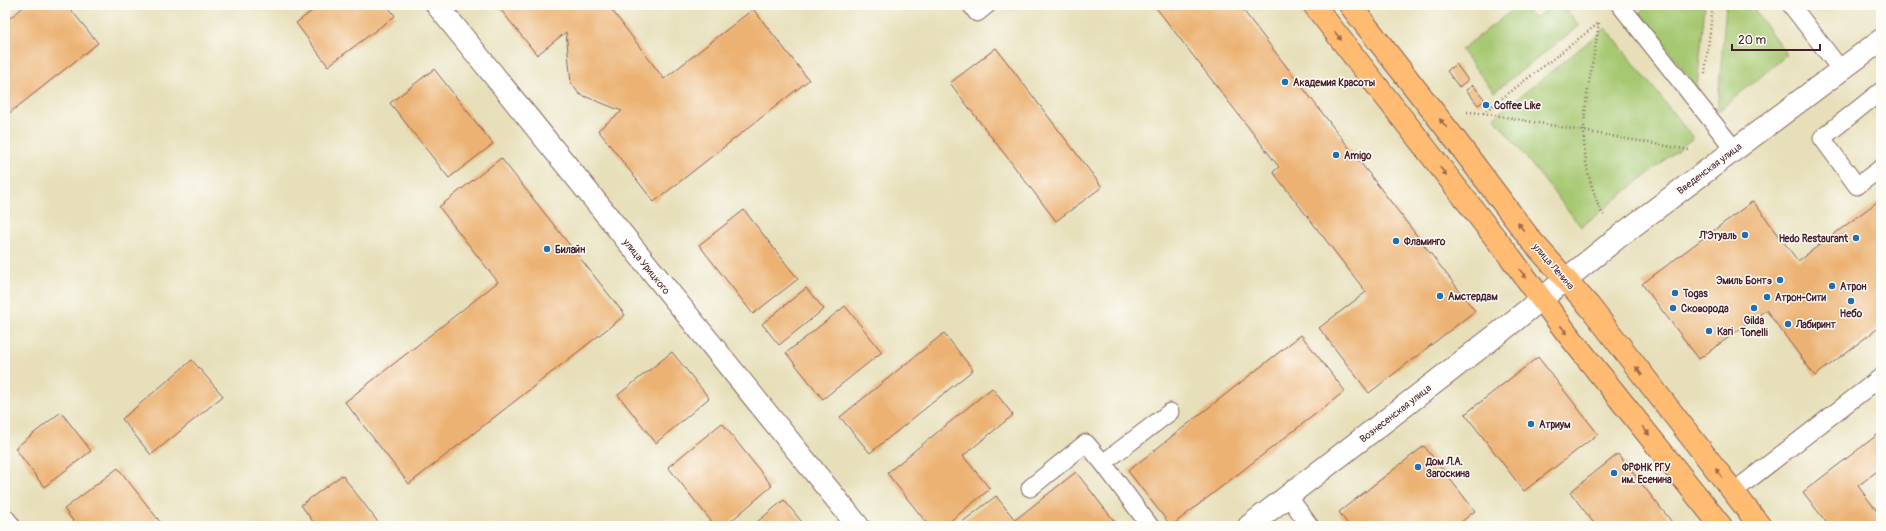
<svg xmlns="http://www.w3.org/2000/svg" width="1886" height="531" viewBox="0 0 1886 531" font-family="Pangolin,sans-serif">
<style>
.green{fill:#a6c871;stroke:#78744e}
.building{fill:#ecb273}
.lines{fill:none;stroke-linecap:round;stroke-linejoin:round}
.lane-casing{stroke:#81625d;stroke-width:19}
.street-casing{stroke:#81625d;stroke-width:24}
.primary-casing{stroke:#81625d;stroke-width:24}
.path{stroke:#81625d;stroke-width:2.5;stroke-dasharray:1 3;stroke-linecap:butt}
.lane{stroke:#fff;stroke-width:17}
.street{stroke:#fff;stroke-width:22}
.primary{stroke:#ffbb71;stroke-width:22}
.oneway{fill:#9b654a}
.poi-dot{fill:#1f6fb2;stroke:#fdfcf7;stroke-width:1.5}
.labels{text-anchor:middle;stroke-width:3;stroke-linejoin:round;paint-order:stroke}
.poi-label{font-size:10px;font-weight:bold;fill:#4a1f2b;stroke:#fdfcf7;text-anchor:start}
.street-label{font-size:10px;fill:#4a1f2b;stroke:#fdfcf7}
</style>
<rect width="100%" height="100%" fill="#fdfcf7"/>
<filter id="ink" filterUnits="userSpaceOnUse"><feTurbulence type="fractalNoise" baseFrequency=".025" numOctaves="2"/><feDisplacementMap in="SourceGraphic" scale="8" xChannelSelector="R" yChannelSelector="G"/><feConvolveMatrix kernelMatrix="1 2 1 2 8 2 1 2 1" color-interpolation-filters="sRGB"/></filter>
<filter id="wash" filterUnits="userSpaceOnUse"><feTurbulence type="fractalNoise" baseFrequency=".012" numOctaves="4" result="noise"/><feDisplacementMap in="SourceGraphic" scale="16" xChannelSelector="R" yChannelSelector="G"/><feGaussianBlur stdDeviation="0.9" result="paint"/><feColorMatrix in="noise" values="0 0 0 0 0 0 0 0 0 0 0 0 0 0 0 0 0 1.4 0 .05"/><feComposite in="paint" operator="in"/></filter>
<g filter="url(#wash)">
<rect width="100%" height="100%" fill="#e7dfb9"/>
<!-- green -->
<path class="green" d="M1519,5h4l11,14 18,-14h11l16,21 -85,66 -33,-42z
M1649,5h56l-8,83 -57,-76z
M1726,5h25l36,50 -70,57z
M1606,28l87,110 -112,89 -87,-110z"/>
<g id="blocks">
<!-- building -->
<path class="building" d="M26,5h41l31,38 -91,72 -2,-2v-91z
M320,5h67l8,11 -67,50 -32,-43z
M497,5h111l56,74 89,-70 56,71 -155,122 -56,-72 24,-19 -43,-17 -8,-11 -5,-51 -29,23z
M1154,5h85l236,306 -106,82 -50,-65 47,-36 -93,-120 6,-5z
M996,48l106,139 -46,34 -106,-138z
M1456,64l12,16 -9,7 -12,-16z
M434,69l59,75 -44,34 -59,-75z
M1473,85l12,15 -7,5 -12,-15z
M501,158l124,157 -216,169 -64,-82 153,-120 -59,-75z
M1881,199v127l-66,50 -49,-66 -67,49 -57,-75 111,-83 45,60z
M744,210l54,69 -45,35 -54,-69z
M806,288l18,21 -45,36 -17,-21z
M845,306l37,46 -59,47 -37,-46z
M944,333l29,37 -103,83 -30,-36z
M1301,335l44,56 -174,135 -43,-55z
M672,352l37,46 -53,45 -38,-48z
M1538,357l60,77 -74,57 -59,-77z
M192,360l31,36 -72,59 -29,-36z
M992,388l21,27 -50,41 27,33 -46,37h-15l-42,-53z
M61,412l30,39 -47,36 -29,-39z
M722,423l50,63 -47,40h-10l-47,-59z
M1881,432v36l-23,18 18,24 5,-4v20h-52l-26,-34z
M1424,446l51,65 -19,15h-107l-10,-14z
M1618,454l57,72h-79l-26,-34z
M118,468l43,55 -4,3h-80l-13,-17z
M1076,472l42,54h-161l39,-30 19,24z
M342,475l39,51h-65l-15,-21z
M784,500l21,26h-53z"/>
</g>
</g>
<g filter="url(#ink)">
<use href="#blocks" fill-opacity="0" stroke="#81625d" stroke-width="1"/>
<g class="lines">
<!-- lane casing -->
<g class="lane-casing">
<path id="lane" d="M971,5l6,8 10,-8
M1620,5l114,144
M1791,5l50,65
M1881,91l-59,47 35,48 24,-18
M1030,488l56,-45 17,20
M1733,492l148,-115
M1288,496l22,30
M1150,526l-47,-63 67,-51"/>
</g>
<!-- street casing -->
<g class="street-casing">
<path id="street" d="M437,5l421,521
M5,521l4,5
M1249,526l250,-193 122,-98 260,-195"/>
</g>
<!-- primary casing -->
<g class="primary-casing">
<path id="primary" d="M1314,5l197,253 55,74 155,194
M1350,5l104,133 76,101 60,68 170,219"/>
</g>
<!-- path -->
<path class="path" d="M1599,23c-8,60 -27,113 -4,172 2,7 4,15 9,20
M1705,73l8,-68
M1467,112l16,1 206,37
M1483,113l116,-90"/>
<!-- lane -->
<use href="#lane" class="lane"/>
<!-- street -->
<use href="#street" class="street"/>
<!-- primary -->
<use href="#primary" class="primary"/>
</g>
<!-- one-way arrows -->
<defs><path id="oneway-solid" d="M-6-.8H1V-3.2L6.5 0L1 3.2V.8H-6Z"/></defs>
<g class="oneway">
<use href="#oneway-solid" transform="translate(1338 36) rotate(52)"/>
<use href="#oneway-solid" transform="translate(1443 123) rotate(-129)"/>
<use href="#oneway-solid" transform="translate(1443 171) rotate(52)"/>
<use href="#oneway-solid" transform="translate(1521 227) rotate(-127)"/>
<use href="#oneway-solid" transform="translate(1523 274) rotate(54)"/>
<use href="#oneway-solid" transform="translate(1564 330) rotate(52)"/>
<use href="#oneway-solid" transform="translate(1639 371) rotate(-128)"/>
<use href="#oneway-solid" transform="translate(1646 431) rotate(51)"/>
<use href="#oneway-solid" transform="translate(1719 473) rotate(-128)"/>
</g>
</g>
<!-- markers -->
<g class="poi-dot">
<circle cx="1285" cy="82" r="4"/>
<circle cx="1486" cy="105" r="4"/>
<circle cx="1336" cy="155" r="4"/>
<circle cx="1745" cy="235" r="4"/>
<circle cx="1856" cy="238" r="4"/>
<circle cx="1396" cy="241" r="4"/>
<circle cx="547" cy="249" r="4"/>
<circle cx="1780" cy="280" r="4"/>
<circle cx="1832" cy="286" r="4"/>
<circle cx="1675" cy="293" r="4"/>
<circle cx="1440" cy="296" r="4"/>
<circle cx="1767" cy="297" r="4"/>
<circle cx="1851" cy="301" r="4"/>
<circle cx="1673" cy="308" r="4"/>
<circle cx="1754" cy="308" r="4"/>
<circle cx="1788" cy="324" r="4"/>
<circle cx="1709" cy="331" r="4"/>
<circle cx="1531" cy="424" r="4"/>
<circle cx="1418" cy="467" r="4"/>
<circle cx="1614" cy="473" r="4"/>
</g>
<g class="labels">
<!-- poi labels -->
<g class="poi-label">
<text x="1293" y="86">Академия Красоты</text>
<text x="1494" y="109">Coffee Like</text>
<text x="1344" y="159">Amigo</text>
<text x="1737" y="239" text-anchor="end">Л'Этуаль</text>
<text x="1848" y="242" text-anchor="end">Hedo Restaurant</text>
<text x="1404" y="245">Фламинго</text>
<text x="555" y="253">Билайн</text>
<text x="1772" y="284" text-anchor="end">Эмиль Бонтэ</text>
<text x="1840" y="290">Атрон</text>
<text x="1683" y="297">Togas</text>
<text x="1448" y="300">Амстердам</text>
<text x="1775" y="301">Атрон-Сити</text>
<text x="1681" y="312">Сковорода</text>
<text x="1851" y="317" text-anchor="middle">Небо</text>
<text x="1754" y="324" text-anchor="middle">Gilda<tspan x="1754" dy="12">Tonelli</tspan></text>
<text x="1796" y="328">Лабиринт</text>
<text x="1717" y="335">Kari</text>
<text x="1539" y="428">Атриум</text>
<text x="1426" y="465">Дом Л.А.<tspan x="1426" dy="12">Загоскина</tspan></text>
<text x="1622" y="471">ФРФНК РГУ<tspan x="1622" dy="12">им. Есенина</tspan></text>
</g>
<!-- street labels -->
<g class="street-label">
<text transform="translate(1709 168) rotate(-37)" y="4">Введенская улица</text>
<text transform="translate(647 266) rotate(51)" y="4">улица Урицкого</text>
<text transform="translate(1554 266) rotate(49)" y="4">улица Ленина</text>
<text transform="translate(1395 413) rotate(-38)" y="4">Вознесенская улица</text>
</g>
</g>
<!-- margin -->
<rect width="1886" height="531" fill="none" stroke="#fdfcf7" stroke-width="20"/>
<!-- scale -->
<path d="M1732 44v6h88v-6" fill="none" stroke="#4a1f2b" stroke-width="2"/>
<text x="1738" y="44" font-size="12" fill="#4a1f2b" stroke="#fdfcf7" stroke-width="3" paint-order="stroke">20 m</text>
</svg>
